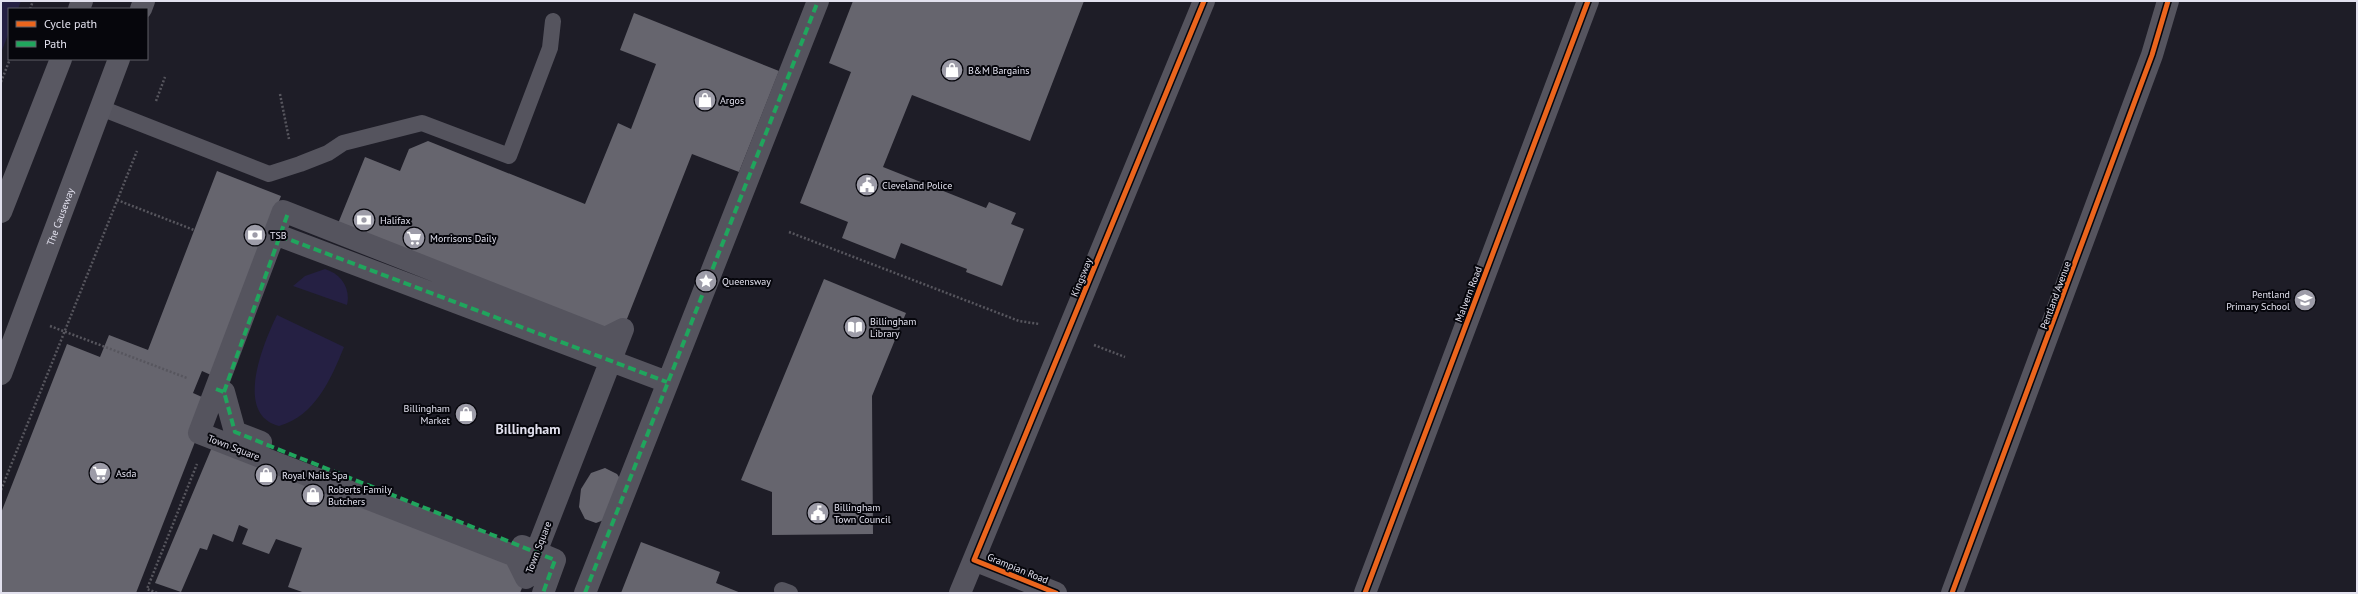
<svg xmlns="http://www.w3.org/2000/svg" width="2358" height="594" viewBox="0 0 2358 594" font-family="'PT Sans',sans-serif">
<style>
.green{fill:#252043}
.building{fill:#66656e}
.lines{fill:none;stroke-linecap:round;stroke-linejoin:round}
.path{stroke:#57565e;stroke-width:2.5;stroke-dasharray:2 2;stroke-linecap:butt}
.lane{stroke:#55545e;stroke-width:16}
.street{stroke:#55545e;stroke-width:22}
.secondary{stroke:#595862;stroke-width:22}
.quiet{stroke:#20a55d;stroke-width:4;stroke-dasharray:8 4;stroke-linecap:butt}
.cycleway-casing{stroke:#06060c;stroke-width:8}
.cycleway{stroke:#eb651d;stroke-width:5}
.labels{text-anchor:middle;stroke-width:4;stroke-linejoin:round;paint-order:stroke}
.poi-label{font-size:10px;fill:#e2e1ee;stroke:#06060c;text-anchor:start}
.street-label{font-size:10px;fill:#e2e1ee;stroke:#06060c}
.district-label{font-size:14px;font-weight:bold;fill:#e2e1ee;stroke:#06060c}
</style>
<rect width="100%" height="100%" fill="#1e1d27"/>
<!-- green -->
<path class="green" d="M1,1h20l-3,8h-9v23l-8,21z
M325,269c16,5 26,19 22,36l-54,-19 12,-10z
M277,315l67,32c-13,32 -29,69 -65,79 -46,-12 -15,-84 -2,-111z"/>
<!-- building -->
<path class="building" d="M853,1h231l-54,140 -118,-46 -29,72 103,41 3,-6 27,11 -5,11 13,5 -22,57 -36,-14 1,-3 -66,-26 -6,16 -53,-21 6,-16 -48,-19 51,-131 -22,-9z
M634,13l145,58 -40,101 -47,-18 -69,175 -18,9 -270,-107 30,-74 35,14 9,-22 19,-8 157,63 33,-81 13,6 25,-65 -36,-14z
M217,171l64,25 -70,179 -9,-4 -9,22 18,8 -75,192h-135v-80l66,-169 33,13 9,-22 39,15z
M824,279l82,34 -34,83 1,138 -101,1v-43l-31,-12z
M215,440l300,116 11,22 -6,15h-215l-17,-6 14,-39 -26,-9 -7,15 -27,-10 6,-15 -9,-4 -6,17 -20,-8 -6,16 -7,-2 -19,44 -26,-9z
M605,468l12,6 6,9 -14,35 -13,5 -11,-4 -6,-12 2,-18 10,-16z
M641,542l79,30 -4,11 25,10h-120z"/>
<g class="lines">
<!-- path -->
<path class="path" d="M30,9l3,-8
M1,82l9,-23
M280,94l9,45
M156,101l9,-24
M117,200l77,30
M789,232l230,89 20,3
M50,326l137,52
M1094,345l31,12
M1,490l136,-339
M157,593l-10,-4 50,-125"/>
<!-- lane -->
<path class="lane" d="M101,108l168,66 31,-10 28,-11 15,-10 79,-20 87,33 41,-108 3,-27
M782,590l8,3"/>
<!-- street -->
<path class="street" d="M283,211l322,127 18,-9 -97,249 -11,-22 -316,-123z
M280,236l387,146
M216,389l8,3 11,40 26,10
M522,546l33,14 -12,33
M974,560l82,33
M585,593l233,-592
M960,593l244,-592
M1365,593l223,-592
M1952,593l200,-538 16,-54"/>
<!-- secondary -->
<g class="secondary">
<path d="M79,9l3,-8"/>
<path d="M141,9l3,-8"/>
<path d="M1,212l60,-153"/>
<path id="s1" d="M1,374l118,-315"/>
</g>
<!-- quiet -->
<path class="quiet" d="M280,236l387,146
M216,389l8,3 11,40 320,128 -12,33
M224,392l64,-179
M585,593l233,-592"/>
<!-- cycleway casing -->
<g class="cycleway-casing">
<path id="cycleway" d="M1056,593l-82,-33 230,-559
M1365,593l223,-592
M1952,593l200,-538 16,-54"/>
</g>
<!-- cycleway -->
<use href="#cycleway" class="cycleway"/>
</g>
<!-- icons -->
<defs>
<g id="shop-disc" transform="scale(1.15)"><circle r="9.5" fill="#9d9ca8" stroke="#06060c"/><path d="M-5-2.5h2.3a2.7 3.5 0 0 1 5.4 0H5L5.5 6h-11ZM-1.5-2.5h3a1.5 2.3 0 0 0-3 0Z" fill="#fff"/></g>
<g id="civic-disc" transform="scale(1.15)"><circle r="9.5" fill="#9d9ca8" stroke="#06060c"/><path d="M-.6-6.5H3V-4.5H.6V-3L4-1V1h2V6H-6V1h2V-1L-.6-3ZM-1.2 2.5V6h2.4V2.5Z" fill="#fff"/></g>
<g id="bank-disc" transform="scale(1.15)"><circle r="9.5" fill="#9d9ca8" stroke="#06060c"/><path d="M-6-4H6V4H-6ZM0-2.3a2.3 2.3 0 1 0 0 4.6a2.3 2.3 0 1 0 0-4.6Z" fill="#fff"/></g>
<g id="supermarket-disc" transform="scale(1.15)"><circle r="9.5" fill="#9d9ca8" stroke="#06060c"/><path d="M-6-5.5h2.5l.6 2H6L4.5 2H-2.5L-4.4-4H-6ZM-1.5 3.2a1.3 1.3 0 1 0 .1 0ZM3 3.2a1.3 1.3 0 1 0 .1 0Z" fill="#fff"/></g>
<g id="sight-disc" transform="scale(1.15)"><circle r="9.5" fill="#9d9ca8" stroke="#06060c"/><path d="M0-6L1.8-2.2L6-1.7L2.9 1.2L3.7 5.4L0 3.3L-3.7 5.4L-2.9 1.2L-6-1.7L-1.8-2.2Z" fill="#fff"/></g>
<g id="school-disc" transform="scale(1.15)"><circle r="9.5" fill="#9d9ca8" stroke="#06060c"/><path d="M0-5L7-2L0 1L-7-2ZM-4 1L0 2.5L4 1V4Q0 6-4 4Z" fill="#fff"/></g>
<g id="library-disc" transform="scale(1.15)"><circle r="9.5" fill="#9d9ca8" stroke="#06060c"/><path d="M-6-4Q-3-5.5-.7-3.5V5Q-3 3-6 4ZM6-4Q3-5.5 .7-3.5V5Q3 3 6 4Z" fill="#fff"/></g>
</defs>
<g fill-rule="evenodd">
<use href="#shop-disc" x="952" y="70"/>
<use href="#shop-disc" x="705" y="100"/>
<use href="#civic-disc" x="867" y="185"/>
<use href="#bank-disc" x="364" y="220"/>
<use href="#bank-disc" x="255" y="235"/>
<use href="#supermarket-disc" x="414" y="238"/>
<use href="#sight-disc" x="706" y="281"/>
<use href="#school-disc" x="2305" y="300"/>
<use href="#library-disc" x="855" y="327"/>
<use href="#shop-disc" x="466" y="414"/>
<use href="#supermarket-disc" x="100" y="473"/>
<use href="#shop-disc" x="266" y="475"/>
<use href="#shop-disc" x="313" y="495"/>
<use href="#civic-disc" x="818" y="513"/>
</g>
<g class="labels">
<!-- poi labels -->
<g class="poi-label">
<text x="968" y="74">B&amp;M Bargains</text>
<text x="720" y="104">Argos</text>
<text x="882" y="189">Cleveland Police</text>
<text x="380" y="224">Halifax</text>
<text x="270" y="239">TSB</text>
<text x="430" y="242">Morrisons Daily</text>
<text x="722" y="285">Queensway</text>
<text x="2290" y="298" text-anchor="end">Pentland<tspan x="2290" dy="12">Primary School</tspan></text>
<text x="870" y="325">Billingham<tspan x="870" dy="12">Library</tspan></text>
<text x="450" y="412" text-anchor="end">Billingham<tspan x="450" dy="12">Market</tspan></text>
<text x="116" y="477">Asda</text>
<text x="282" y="479">Royal Nails Spa</text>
<text x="328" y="493">Roberts Family<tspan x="328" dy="12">Butchers</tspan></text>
<text x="834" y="511">Billingham<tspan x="834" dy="12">Town Council</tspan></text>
</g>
<!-- street labels -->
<g class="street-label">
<text dy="4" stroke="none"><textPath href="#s1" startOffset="168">The Causeway</textPath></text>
<text transform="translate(1081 277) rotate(-68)" y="4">Kingsway</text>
<text transform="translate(1468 294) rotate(-69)" y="4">Malvern Road</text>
<text transform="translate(2055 295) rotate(-70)" y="4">Pentland Avenue</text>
<text transform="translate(234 447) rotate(21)" y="4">Town Square</text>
<text transform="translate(538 547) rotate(-69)" y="4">Town Square</text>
<text transform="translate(1018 568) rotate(22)" y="4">Grampian Road</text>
</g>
<!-- district labels -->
<g class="district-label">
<text x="528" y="434">Billingham</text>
</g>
</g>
<!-- border -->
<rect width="2358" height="594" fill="none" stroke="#e2e1ee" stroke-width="4"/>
<!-- legend -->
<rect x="8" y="8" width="140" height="52" fill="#06060c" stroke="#5e5e66"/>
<rect x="16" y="21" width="20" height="6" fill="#eb651d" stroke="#5e5e66"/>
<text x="44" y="28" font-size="12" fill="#e2e1ee">Cycle path</text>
<rect x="16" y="41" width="20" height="6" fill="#20a55d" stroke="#5e5e66"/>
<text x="44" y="48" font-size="12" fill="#e2e1ee">Path</text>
</svg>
